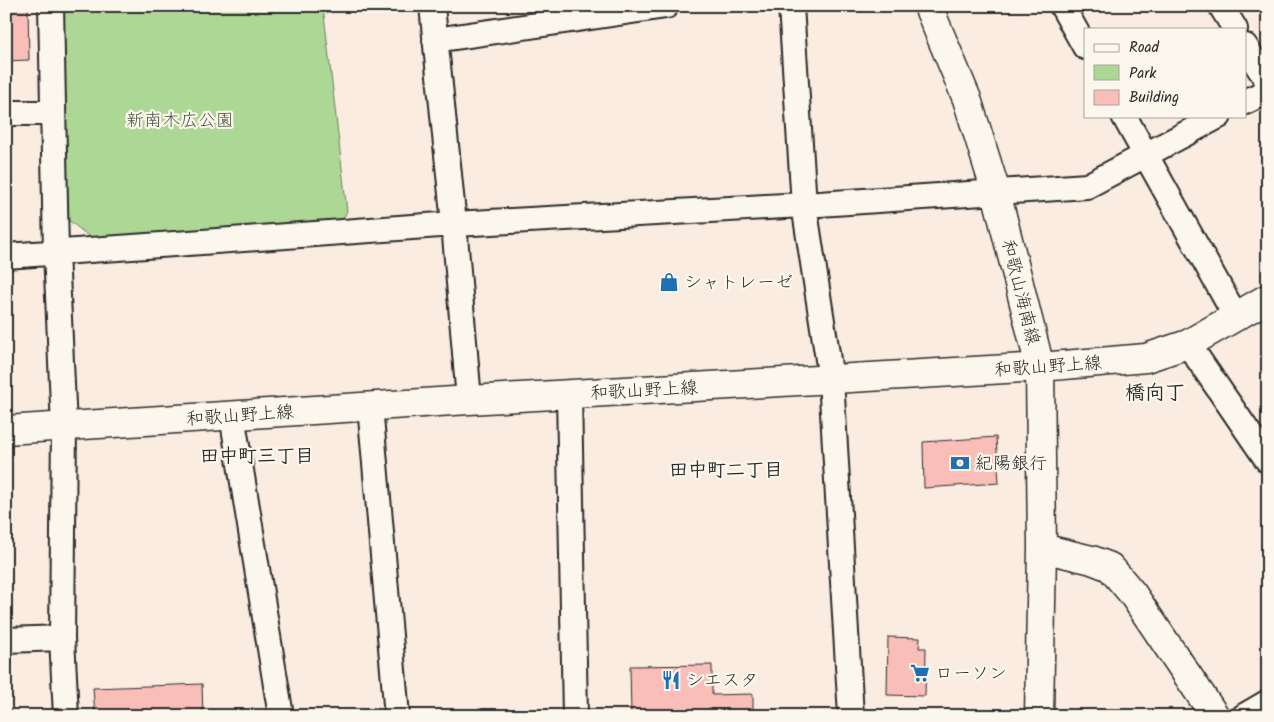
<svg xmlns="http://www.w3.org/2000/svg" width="1274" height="722" viewBox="0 0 1274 722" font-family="Kalam,'Klee One',sans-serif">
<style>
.green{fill:#acd795;stroke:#6c8160}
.building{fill:#fabeb9;stroke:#2b2b2b}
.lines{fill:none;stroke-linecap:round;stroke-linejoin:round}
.street-casing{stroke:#2b2b2b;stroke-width:28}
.secondary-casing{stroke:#2b2b2b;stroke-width:31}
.street{stroke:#fbf7ec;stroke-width:24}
.secondary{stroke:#fbf7ec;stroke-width:28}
.labels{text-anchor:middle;stroke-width:4.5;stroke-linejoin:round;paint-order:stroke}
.park-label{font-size:18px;fill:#4b5646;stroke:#fbf7ec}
.poi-label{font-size:18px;fill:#2b2b2b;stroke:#fbf7ec;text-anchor:start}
.street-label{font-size:18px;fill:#2b2b2b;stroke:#fbf7ec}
.neighbourhood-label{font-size:19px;font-weight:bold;fill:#2b2b2b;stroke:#fbf7ec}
.quarter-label{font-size:20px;font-weight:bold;fill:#2b2b2b;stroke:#fbf7ec}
</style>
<rect width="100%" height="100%" fill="#fbece2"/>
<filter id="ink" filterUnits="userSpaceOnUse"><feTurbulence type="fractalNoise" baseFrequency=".02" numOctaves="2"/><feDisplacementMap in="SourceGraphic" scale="10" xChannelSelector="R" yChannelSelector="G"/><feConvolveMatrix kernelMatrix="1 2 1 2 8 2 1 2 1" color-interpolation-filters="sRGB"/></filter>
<g filter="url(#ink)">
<!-- green -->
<path class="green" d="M63,6h260l24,205 -7,14 -248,14 -26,-21z"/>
<!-- building -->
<path class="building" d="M6,6h22l1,54 -23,1z
M996,437l3,46 -75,5 -1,-46z
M888,637l32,1 -1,10h7l-1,48 -38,-1z
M712,665v30l41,-1v22h-122l-1,-50z
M202,684l1,32h-108l-2,-28z"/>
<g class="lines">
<!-- street casing -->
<g class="street-casing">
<path id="street" d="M51,6l5,246 8,175 -2,211 4,78
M432,6l22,218 15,176
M791,6l13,199 27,174 20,337
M1062,6l23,41
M1221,6l14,23
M435,40l231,-34
M1245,46l23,36
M1245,102l23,-11
M6,113h47
M1124,116l112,201
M6,256l448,-32 350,-19 283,-19 132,-70
M1188,344l80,117
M569,394l6,322
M370,406l27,310
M232,415l49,301
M6,640l56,-2
M1244,716l24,-14"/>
</g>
<!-- secondary casing -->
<g class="secondary-casing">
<path id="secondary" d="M928,6l39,93 29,93 44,175 2,181 -3,168
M6,430l463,-30 571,-33 106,-9 42,-14 80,-46
M1042,548l50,12 18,7 22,26 83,123"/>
</g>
<!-- street -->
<use href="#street" class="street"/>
<!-- secondary -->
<use href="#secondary" class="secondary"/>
</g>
</g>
<!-- icons -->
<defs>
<g id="shop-bare" transform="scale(1.5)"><path d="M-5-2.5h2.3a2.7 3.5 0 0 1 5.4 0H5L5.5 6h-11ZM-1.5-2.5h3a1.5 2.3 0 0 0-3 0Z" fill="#1f6fb2" stroke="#fbf7ec" stroke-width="2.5" paint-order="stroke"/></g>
<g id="bank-bare" transform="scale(1.5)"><path d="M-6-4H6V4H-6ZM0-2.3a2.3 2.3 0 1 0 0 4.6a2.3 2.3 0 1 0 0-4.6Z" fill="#1f6fb2" stroke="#fbf7ec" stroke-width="2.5" paint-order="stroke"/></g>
<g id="supermarket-bare" transform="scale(1.5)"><path d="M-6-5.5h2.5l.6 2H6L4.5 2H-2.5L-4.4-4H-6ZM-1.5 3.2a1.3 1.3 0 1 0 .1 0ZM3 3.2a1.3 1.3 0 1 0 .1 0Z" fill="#1f6fb2" stroke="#fbf7ec" stroke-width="2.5" paint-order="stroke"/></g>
<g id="restaurant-bare" transform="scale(1.5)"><path d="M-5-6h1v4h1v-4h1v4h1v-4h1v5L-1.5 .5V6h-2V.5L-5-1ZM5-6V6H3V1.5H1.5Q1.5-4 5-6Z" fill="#1f6fb2" stroke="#fbf7ec" stroke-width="2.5" paint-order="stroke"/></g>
</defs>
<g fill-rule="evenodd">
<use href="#shop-bare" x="669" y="282"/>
<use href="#bank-bare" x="960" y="463"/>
<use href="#supermarket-bare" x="920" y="673"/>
<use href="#restaurant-bare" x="671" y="680"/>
</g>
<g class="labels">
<!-- park labels -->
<g class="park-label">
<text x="180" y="126">新南木広公園</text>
</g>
<!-- poi labels -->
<g class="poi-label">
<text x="684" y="288">シャトレーゼ</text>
<text x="975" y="469">紀陽銀行</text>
<text x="935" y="679">ローソン</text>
<text x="686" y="686">シエスタ</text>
</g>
<!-- street labels -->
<g class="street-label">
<text transform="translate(1021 292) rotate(76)" y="6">和歌山海南線</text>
<text transform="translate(1048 366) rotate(-4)" y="6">和歌山野上線</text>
<text transform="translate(644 390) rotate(-3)" y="6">和歌山野上線</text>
<text transform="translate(240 415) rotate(-4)" y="6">和歌山野上線</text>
</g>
<!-- neighbourhood labels -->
<g class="neighbourhood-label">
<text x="257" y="462">田中町三丁目</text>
<text x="726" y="476">田中町二丁目</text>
</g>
<!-- quarter labels -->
<g class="quarter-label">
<text x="1155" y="399">橋向丁</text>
</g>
</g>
<!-- margin -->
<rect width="1274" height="722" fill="none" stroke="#fbf7ec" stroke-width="25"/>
<rect x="12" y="12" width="1249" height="697" fill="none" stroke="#2b2b2b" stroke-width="2" filter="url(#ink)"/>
<!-- legend -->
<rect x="1084" y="28" width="162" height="90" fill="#fbf7ec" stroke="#a8a59f"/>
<rect x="1094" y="44" width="25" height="8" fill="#fbf7ec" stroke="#a8a59f"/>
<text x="1129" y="52" font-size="15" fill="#2b2b2b">Road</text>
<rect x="1094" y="65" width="25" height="15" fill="#acd795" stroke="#a8a59f"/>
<text x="1129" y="78" font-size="15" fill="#2b2b2b">Park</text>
<rect x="1094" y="90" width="25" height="15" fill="#fabeb9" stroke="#a8a59f"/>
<text x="1129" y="102" font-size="15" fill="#2b2b2b">Building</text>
</svg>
